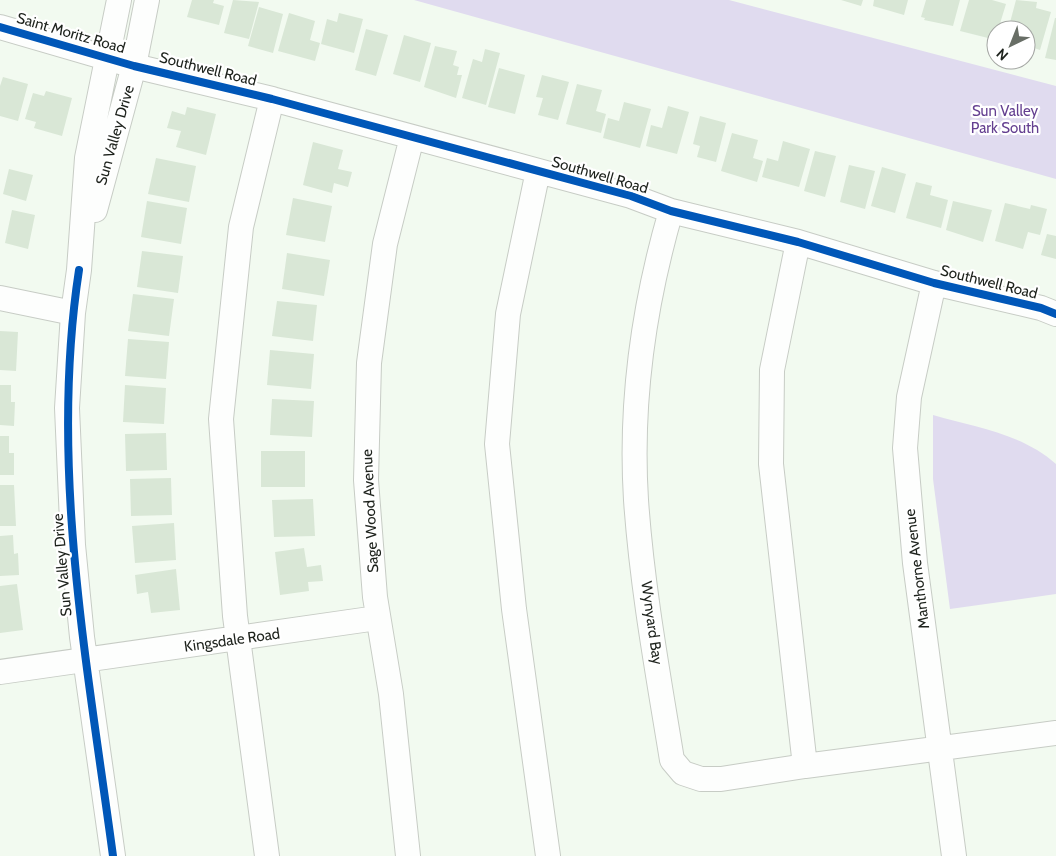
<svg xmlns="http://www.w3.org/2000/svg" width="1056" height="856" viewBox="0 0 1056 856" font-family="Cabin,sans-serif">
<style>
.green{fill:#e0dbef}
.building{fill:#d9e7d6}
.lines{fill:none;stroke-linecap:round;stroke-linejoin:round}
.minor-casing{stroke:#c7ccc5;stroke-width:26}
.minor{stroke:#fdfefd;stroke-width:24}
.cycleway-casing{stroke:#fff;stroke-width:11}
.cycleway{stroke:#0057b8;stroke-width:8}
.labels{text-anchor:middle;stroke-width:4.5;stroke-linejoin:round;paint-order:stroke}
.street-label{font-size:15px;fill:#1d221c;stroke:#fff}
.park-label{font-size:15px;fill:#643f90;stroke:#fff}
</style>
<rect width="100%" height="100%" fill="#f2faf0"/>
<!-- green -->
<path class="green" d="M414,0h315l327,86v93z
M933,415c42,12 90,19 123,49v130l-106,15 -17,-130z"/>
<!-- building -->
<path class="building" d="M192,0h22l-1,3 11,3 -5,19 -32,-8z
M233,0l26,2 -10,37 -25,-6z
M841,0h22l-2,6z
M874,0h34l-4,15 -31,-9z
M926,0h34l-7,26 -29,-6 1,-2 -4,-1z
M969,0h23l14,4 -8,26h-2v10l-36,-9z
M1016,0l21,2 -1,6 15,4 -11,38 -12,-4 -2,5v-21h-18z
M259,7l24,7 -10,39 -25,-7z
M289,13l26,8 -5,19 10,3 -5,18 -37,-10z
M339,13l24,6 -9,34 -33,-9 6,-25 10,3z
M1055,18h1v42l-11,-2z
M366,29l22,6 -12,41 -21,-6z
M404,35l27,8 -11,39 -27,-8z
M435,46l22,5 -4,14 6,2 -2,8h5l-6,23 -32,-11z
M485,49l15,4 -14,52 -24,-7 11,-39 9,3z
M499,68l26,7 -10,39 -27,-7z
M542,75l27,7 -11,38 -20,-5 5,-17 -7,-1z
M3,77l25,7 -10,37 -18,-5v-30z
M577,84l25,6 -6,21 10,3 -5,19 -35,-9z
M46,91l26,7 -10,38 -28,-8 2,-6 -11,-3 8,-26 11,3z
M624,102l27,7 -11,39 -37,-10 5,-20 11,3z
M668,106l21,6 -12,42 -31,-8 5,-21 11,3z
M187,107l29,7 -10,41 -30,-8 5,-16 -14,-3 5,-17 13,4z
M700,116l26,7 -10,39 -19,-5 3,-11 -7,-2z
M732,133l26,7 -5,18 10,3 -6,21 -36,-11z
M783,141l27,8 -11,38 -37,-10 5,-19 11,3z
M313,142l30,8 -5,19 14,3 -4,15 -14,-4 -2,10 -29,-8z
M815,151l21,5 -11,41 -21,-6z
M156,158l40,8 -7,36 -41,-8z
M849,165l26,6 -10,38 -25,-7z
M882,167l24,7 -11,39 -24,-7z
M9,169l24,6 -7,26 -23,-7z
M916,182l16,4 -2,9 18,5 -7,28 -35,-10z
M293,198l39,8 -7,36 -39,-7z
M147,201l40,7 -6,36 -40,-7z
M953,201l39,9 -9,32 -37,-12z
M1005,203l25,6 1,-4 16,4 -7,26 -12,-3 -5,17 -28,-8z
M12,210l23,5 -7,34 -23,-6z
M1047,234l9,2v23l-15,-4z
M142,251l41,5 -5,37 -41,-6z
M287,253l43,7 -6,36 -42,-7z
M133,294l41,5 -5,37 -41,-5z
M277,301l40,4 -4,36 -41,-5z
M0,331l18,1 -2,39 -16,-1z
M128,339l41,3 -3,37 -41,-3z
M270,350l44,4 -3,35 -44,-4z
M0,385h11v17h4l-1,24 -14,-1z
M125,385l41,3 -2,36 -41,-2z
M272,399l42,2 -2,36 -42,-2z
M166,433l1,37 -41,1 -1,-37z
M0,436h9v17h5v22h-14z
M261,451h44v36h-44z
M171,478l1,37 -41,1 -1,-37z
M0,485h14l2,41h-16z
M313,499l2,37 -41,1 -2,-37z
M174,523l2,37 -41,3 -3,-37z
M13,535l1,19 4,-1 1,22 -19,1v-40z
M304,548l3,19 14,-2 2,16 -15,1 1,9 -29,4 -5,-43z
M176,569l4,41 -29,3 -3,-21 -11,2 -2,-19z
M17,584l6,46 -23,3v-47z"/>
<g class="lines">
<!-- minor casing -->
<g class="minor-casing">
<path id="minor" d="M0,27l134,39 138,33 359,97 40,15 127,31 136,41 107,25 15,6
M538,171l-30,143 -11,130 17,165 34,247
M95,210l39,-144 13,-66
M671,211c-27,93 -41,193 -35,289 6,87 22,174 36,260l11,13 18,6h20l84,-13 251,-33
M798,242l-26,128 -1,94 34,302
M934,283l-25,114 -4,51 10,115 39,293
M0,298l73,15
M0,672l377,-54
M113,856l-31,-219 -9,-92 -6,-137 6,-95 6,-43 8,-112 32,-158
M267,856l-32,-240 -14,-197 20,-192 31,-128
M408,856l-17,-162 -16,-97 -9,-117 3,-117 16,-119 27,-107"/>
</g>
<!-- minor -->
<use href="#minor" class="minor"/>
<!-- cycleway casing -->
<g class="cycleway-casing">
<path id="cycleway" d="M0,27l134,39 138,33 359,97 40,15 127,31 136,41 107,25 15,6
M79,270c-30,195 8,392 34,586"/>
</g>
<!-- cycleway -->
<use href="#cycleway" class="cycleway"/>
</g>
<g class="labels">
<!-- street labels -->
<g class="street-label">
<text transform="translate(71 33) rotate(16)" y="5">Saint Moritz Road</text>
<text transform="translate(208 69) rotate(14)" y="5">Southwell Road</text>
<text transform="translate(115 135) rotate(-74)" y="5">Sun Valley Drive</text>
<text transform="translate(600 175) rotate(16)" y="5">Southwell Road</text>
<text transform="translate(989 282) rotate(14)" y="5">Southwell Road</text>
<text transform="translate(370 511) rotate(-93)" y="5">Sage Wood Avenue</text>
<text transform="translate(62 565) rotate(-95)" y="5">Sun Valley Drive</text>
<text transform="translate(917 569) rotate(-97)" y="5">Manthorne Avenue</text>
<text transform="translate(652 623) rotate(82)" y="5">Wynyard Bay</text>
<text transform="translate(232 640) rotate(-8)" y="5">Kingsdale Road</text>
</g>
<!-- park labels -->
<g class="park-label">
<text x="1005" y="116">Sun Valley<tspan x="1005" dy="17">Park South</tspan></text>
</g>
</g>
<!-- north arrow -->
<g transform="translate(1011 45) rotate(223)"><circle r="24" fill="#ffffff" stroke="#a5a7a4"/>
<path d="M0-4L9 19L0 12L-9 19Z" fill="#686e66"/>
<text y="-8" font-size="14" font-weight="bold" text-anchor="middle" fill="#1d221c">N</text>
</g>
</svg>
